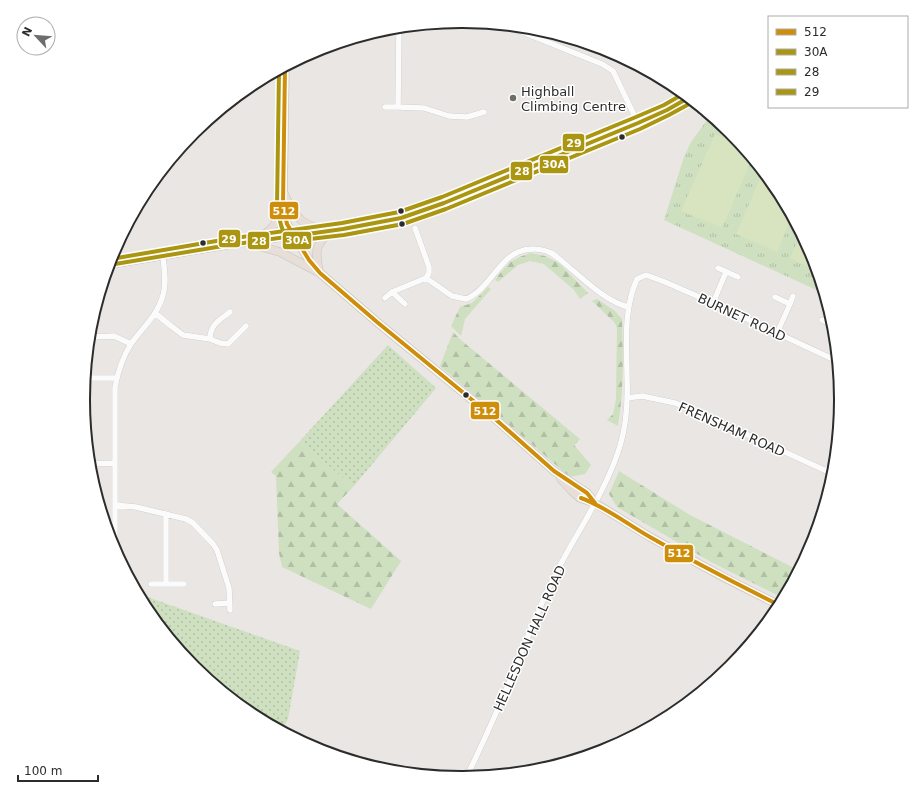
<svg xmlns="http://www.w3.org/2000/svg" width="924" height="799" viewBox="0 0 924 799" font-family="'DejaVu Sans',sans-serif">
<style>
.grass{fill:url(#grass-dots)}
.forest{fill:url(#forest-firs)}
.park{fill:url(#park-tufts)}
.pitch{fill:#d7e4bf}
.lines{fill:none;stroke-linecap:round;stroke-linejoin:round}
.minor-casing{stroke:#c2c1c1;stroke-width:6}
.major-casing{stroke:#c5c4c2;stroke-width:8}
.highway-casing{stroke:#c5c4c2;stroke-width:9}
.minor{stroke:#fcfbfb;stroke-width:5.5}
.major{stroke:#e5e1d7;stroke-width:7}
.highway{stroke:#e6ded7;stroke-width:8}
.bus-1-casing{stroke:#fff;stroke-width:7}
.bus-2-casing{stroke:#fff;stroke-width:7}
.bus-3-casing{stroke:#fff;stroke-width:7}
.bus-4-casing{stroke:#fff;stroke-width:7}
.bus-1{stroke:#ce8e09;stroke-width:4}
.bus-2{stroke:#ab9612;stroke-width:4}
.bus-3{stroke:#ab9612;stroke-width:4}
.bus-4{stroke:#ab9612;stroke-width:4}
.poi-dot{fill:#6e6d6c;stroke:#fff;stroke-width:1.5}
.bus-dot{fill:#2c2c2c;stroke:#fff;stroke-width:1.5}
.labels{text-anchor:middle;stroke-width:3;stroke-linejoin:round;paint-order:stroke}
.poi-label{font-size:13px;fill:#2c2c2c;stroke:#fff;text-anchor:start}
.street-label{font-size:13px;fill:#2c2c2c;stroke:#fff}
.rim{fill:none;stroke:#2c2c2c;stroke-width:2}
.line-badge{stroke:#fff;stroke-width:1.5}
.badge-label{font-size:11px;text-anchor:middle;font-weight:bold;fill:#fff}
</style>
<defs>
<pattern id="grass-dots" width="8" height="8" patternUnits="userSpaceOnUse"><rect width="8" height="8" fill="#cee0c0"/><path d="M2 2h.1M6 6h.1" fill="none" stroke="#b1c0a5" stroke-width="1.8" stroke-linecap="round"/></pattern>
<pattern id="forest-firs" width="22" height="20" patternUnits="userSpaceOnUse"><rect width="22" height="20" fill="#cee0c0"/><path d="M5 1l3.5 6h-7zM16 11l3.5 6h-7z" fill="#b1c0a5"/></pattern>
<pattern id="park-tufts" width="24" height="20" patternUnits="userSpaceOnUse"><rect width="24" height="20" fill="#cee0c0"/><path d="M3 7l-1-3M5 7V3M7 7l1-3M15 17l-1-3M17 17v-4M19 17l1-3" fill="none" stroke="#b1c0a5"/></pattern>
</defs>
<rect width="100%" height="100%" fill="#e9e6e3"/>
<!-- grass -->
<path class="grass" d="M388,345l48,43 -83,99 -53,-46z
M139,594l161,57 -12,68 -6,11 -30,-16 -58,-47 -47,-57z"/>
<!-- forest -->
<path class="forest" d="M531,253l14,3 14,7 29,30 -8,6 -6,-9 -30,-26 -14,-3 -12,4 -20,17 -3,-2c12,-16 16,-21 36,-27z
M488,287l3,2 -26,30 -4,17 -10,-10 9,-19 12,-4z
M597,299l18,12 7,8c1,36 2,71 -4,107l-11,-6 6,-6 3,-15 1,-71 -2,-5 -23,-22z
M453,332l9,9 118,98 -6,6 17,20 -6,9 -15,3 -130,-111z
M300,441l53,46 -16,17 64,57 -30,48 -89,-42 -3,-14 -3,-77 -5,-4z
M619,471l71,44 108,55 -15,28 -72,-36 -94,-55 -8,-13z"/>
<!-- park -->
<path class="park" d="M710,116l20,16 47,57 35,66 11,38 -159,-73 20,-63 7,-15z"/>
<!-- pitch -->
<path class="pitch" d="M715,134l26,12 11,13 -30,69 -41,-17z
M763,172l14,17 15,28 -15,35 -41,-18z
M801,234l11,21 4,15 -26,-12z"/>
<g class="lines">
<!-- minor casing -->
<g class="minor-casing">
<path id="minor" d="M505,25l97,39 11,7 25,52
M385,107h13l1,-80
M398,107l26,1 25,8 18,1 17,-5
M701,114l3,-3
M718,268l20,9
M426,278l26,18 14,3c23,-10 31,-37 52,-47 10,-4 23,-4 33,1 7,4 13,10 19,15 18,15 36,33 58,39
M392,292l13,12
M775,297l15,7 -13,29
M385,298l7,-6 34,-14 3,-5v-6l-14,-39
M713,303l13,-31
M790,304l3,-8
M155,313l16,13 12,9 27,4 10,4 8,1 18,-18
M822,320l11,5
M90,337l24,-1 17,8
M210,339c0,-15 10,-19 20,-27
M832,359l4,-8
M86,378h31
M627,398l15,-2 33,7 27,11 131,60
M90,464l25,-1
M827,471l8,-16
M825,495l1,1
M115,505l21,2 50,12 7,4 20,21 4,6 12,38 1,22
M166,514v70h18
M817,521l4,-9
M115,550v-163c3,-15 8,-31 16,-43 11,-16 27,-29 32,-49 4,-12 1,-26 0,-39
M151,584h15
M215,604l15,-1
M466,778c16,-33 31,-66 45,-100 13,-31 25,-64 40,-95 22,-46 54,-88 69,-137 7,-23 8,-45 7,-69 0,-33 -4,-67 10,-98l9,-4 19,7 48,21 124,58"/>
</g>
<!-- major casing -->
<g class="major-casing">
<path id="major" d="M109,265l120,-20 114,-16 58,-11 43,-15 194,-80 29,-13 21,-12"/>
</g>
<!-- highway casing -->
<g class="highway-casing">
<path id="highway" d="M285,67l-2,138 4,19 6,11 16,25 11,13 57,49 116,95 61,54 33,22 8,10
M284,194c12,26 19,32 46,37
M280,206c-4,23 -8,23 -27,36l9,5 18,5 36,19
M319,271c-4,-21 -4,-25 11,-40
M561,479l11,12 8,7 15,5 55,34 75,41 54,27"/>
</g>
<!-- minor -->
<use href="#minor" class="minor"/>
<!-- major -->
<use href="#major" class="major"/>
<!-- highway -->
<use href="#highway" class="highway"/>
<!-- bus-1 casing -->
<g class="bus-1-casing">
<path id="bus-1" d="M285,67l-2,138 4,19 22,36 11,13 57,49 116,95 61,54 33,22 8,10
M581,498c25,9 46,26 69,39 42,24 85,46 129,68"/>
</g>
<!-- bus-2 casing -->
<g class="bus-2-casing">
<path id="bus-2" d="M279,70l-2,136c2,10 4,31 16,35l51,-6 59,-11 43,-15 194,-80 29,-14 22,-12"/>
</g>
<!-- bus-3 casing -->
<g class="bus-3-casing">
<path id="bus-3" d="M109,265l120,-20 114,-16 58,-11 43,-15 194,-80 29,-13 21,-12"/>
</g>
<!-- bus-4 casing -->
<g class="bus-4-casing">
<path id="bus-4" d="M111,259l117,-20 114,-16 57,-11 43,-15 194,-80 28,-12 19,-11"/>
</g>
<!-- bus-1 -->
<use href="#bus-1" class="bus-1"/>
<!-- bus-2 -->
<use href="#bus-2" class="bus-2"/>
<!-- bus-3 -->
<use href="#bus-3" class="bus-3"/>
<!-- bus-4 -->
<use href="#bus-4" class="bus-4"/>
</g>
<!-- markers -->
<circle class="poi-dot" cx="513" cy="98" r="4"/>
<g class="bus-dot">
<circle cx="622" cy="137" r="3.5"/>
<circle cx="401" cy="211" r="3.5"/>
<circle cx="402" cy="224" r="3.5"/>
<circle cx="203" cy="243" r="3.5"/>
<circle cx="466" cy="395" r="3.5"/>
</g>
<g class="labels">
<!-- poi labels -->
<g class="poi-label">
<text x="521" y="96">Highball<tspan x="521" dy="15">Climbing Centre</tspan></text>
</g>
<!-- street labels -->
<g class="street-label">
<text transform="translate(742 317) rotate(25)" y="5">BURNET ROAD</text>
<text transform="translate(732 429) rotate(24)" y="5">FRENSHAM ROAD</text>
<text transform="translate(529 638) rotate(-66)" y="5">HELLESDON HALL ROAD</text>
</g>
</g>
<!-- crop -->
<path d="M0 0H924V799H0ZM461 28H463A371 371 0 0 1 834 399V400A371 371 0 0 1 463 771H461A371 371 0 0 1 90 400V399A371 371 0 0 1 461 28Z" fill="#fff" fill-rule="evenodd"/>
<path class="rim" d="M461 28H463A371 371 0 0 1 834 399V400A371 371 0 0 1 463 771H461A371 371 0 0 1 90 400V399A371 371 0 0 1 461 28Z"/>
<g class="line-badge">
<rect x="562" y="133" width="23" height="19" rx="4" fill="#ab9612"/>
<rect x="539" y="155" width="30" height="19" rx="4" fill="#ab9612"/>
<rect x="510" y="161" width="23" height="20" rx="4" fill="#ab9612"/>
<rect x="269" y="201" width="30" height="19" rx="4" fill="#ce8e09"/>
<rect x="218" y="229" width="23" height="19" rx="4" fill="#ab9612"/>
<rect x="282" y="231" width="30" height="19" rx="4" fill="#ab9612"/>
<rect x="247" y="231" width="23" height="19" rx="4" fill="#ab9612"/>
<rect x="470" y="401" width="30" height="19" rx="4" fill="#ce8e09"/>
<rect x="664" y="544" width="30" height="19" rx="4" fill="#ce8e09"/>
</g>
<g class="badge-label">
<text x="574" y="147">29</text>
<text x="554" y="168">30A</text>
<text x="522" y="175">28</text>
<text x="284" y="215">512</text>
<text x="229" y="243">29</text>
<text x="297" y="244">30A</text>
<text x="259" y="245">28</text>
<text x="485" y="415">512</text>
<text x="679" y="557">512</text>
</g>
<!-- legend -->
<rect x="768" y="16" width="140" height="92" fill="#ffffff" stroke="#ababab"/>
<rect x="776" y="29" width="20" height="6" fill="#ce8e09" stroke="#ababab"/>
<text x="804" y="36" font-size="12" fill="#2c2c2c">512</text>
<rect x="776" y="49" width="20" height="6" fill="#ab9612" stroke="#ababab"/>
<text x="804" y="56" font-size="12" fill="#2c2c2c">30A</text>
<rect x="776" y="69" width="20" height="6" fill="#ab9612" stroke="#ababab"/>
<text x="804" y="76" font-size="12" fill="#2c2c2c">28</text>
<rect x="776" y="89" width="20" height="6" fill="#ab9612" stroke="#ababab"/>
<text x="804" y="96" font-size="12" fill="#2c2c2c">29</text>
<!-- north arrow -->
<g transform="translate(36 36) rotate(296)"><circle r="19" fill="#ffffff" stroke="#ababab"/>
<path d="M0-3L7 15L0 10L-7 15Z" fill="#6e6d6c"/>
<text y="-6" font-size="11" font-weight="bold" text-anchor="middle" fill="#2c2c2c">N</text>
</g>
<!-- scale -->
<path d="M18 775v6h80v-6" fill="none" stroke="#2c2c2c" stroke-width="2"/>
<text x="24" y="775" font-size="12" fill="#2c2c2c" stroke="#ffffff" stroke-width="3" paint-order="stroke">100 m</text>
</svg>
